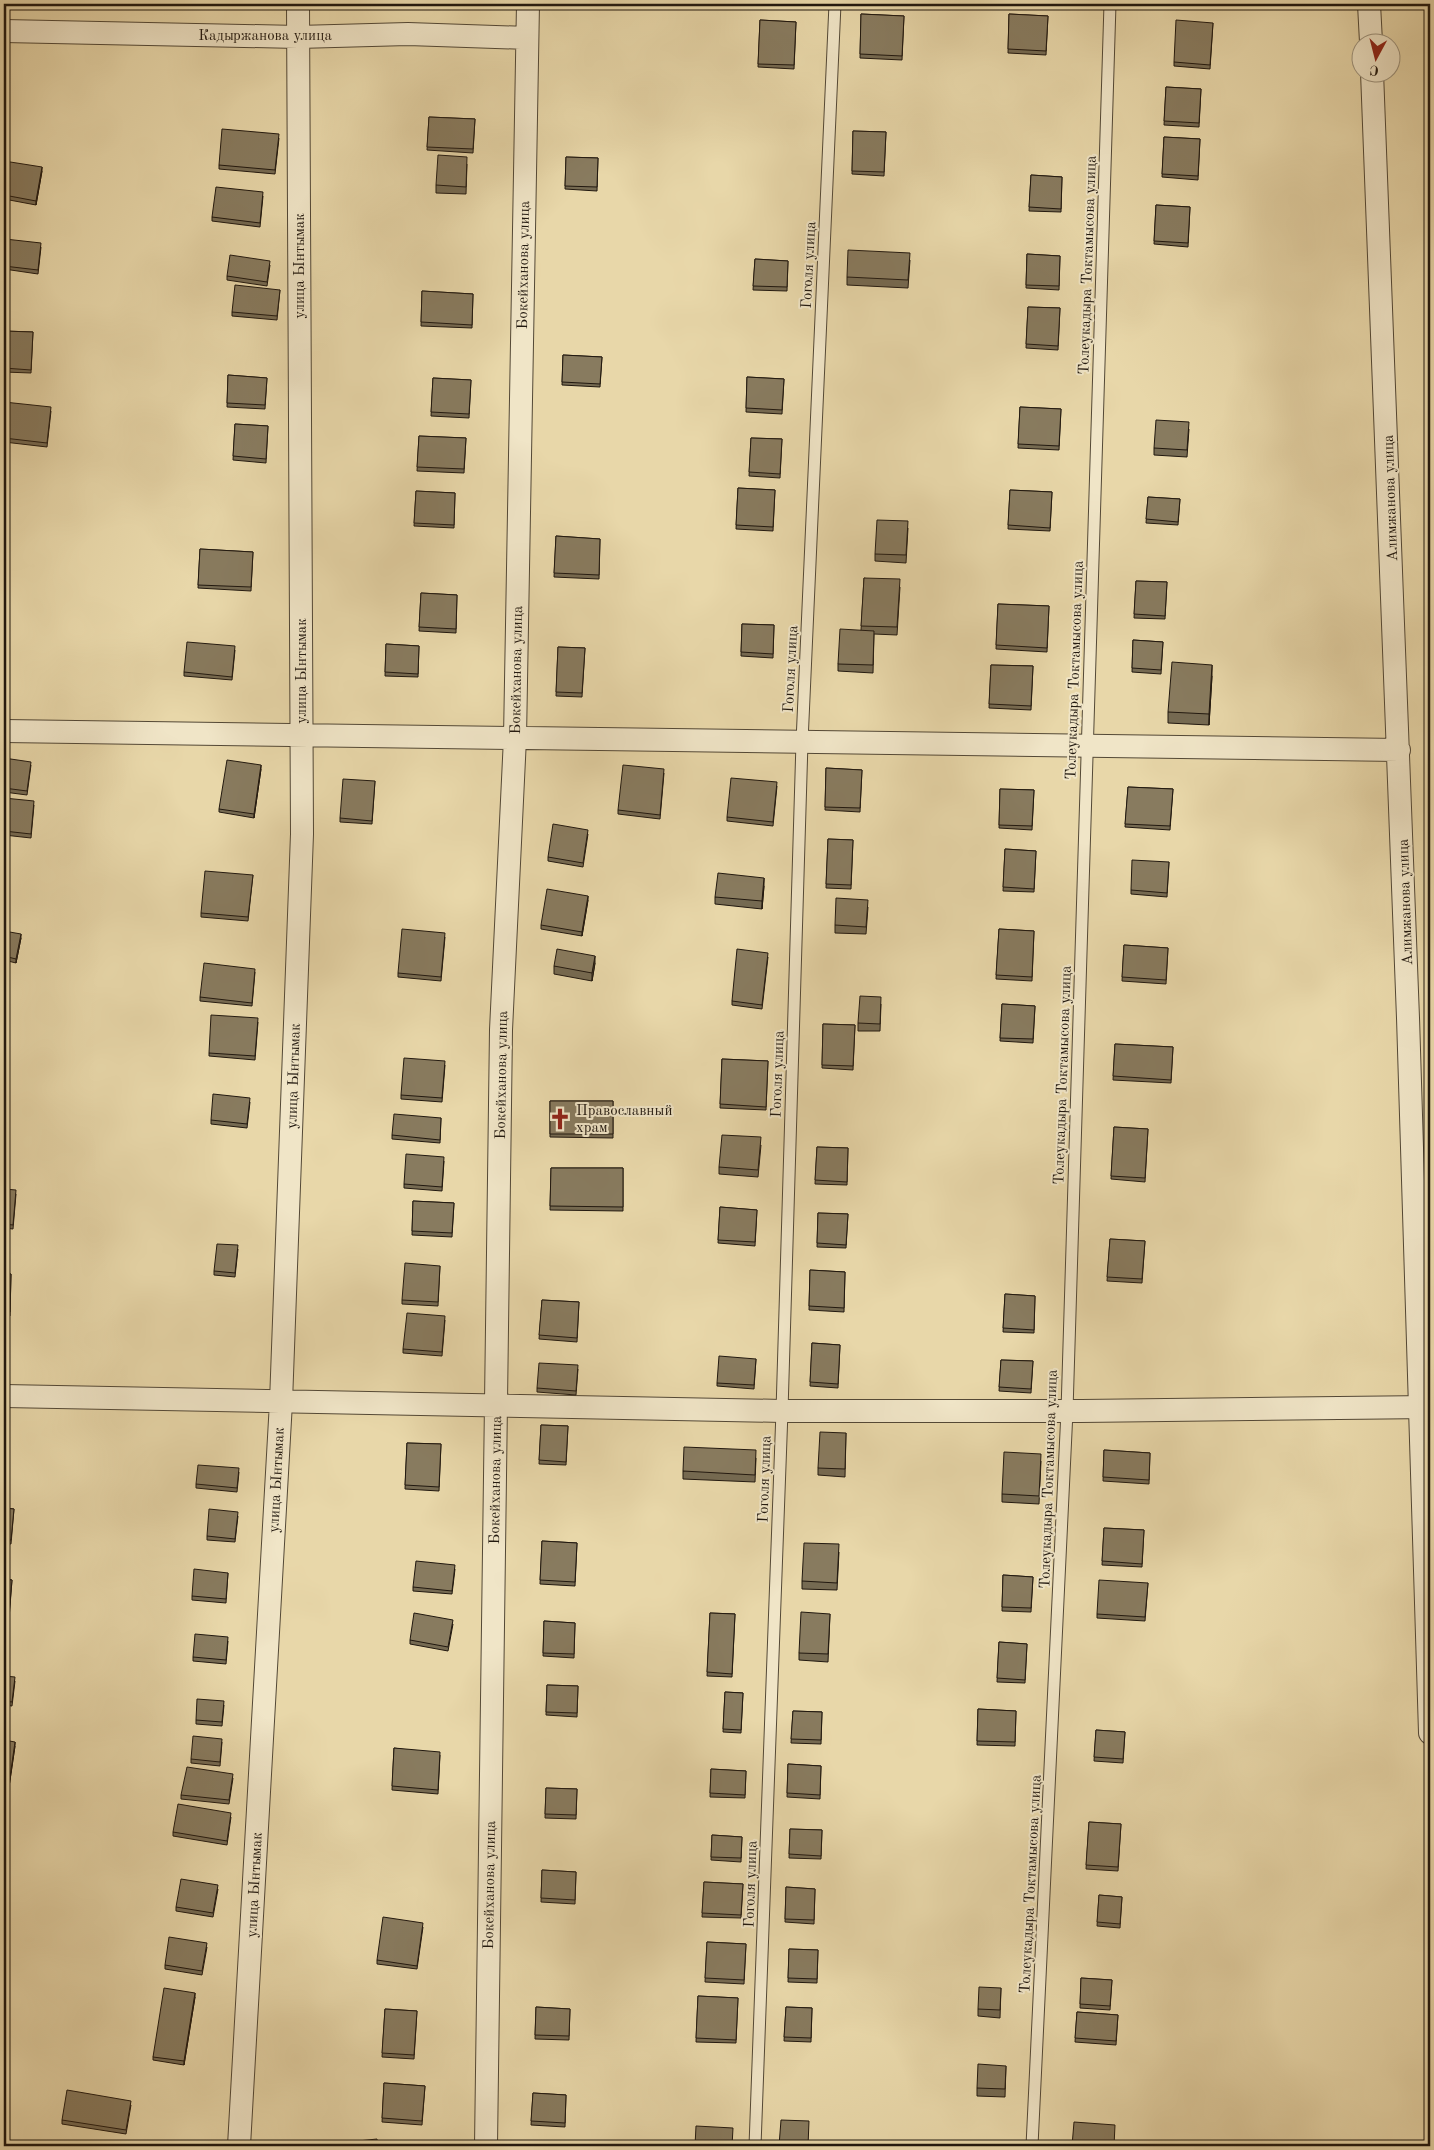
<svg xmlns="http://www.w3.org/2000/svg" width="1434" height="2150" viewBox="0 0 1434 2150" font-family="'Old Standard TT',serif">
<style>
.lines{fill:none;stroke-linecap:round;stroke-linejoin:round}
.service-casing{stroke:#534836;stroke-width:13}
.minor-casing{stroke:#534836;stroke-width:24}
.service{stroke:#f0e5c7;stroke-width:11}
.minor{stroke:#f0e5c7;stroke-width:22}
.wall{fill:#756a52;stroke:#21180f}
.shaded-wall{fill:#5f5642;stroke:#21180f}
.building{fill:#887b5f;stroke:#21180f}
.labels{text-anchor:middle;stroke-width:4;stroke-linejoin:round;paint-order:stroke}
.street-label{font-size:15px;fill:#21180f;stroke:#f0e5c7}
.poi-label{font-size:15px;fill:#21180f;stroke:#f0e5c7;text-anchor:start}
</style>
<rect width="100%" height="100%" fill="#e8d7a9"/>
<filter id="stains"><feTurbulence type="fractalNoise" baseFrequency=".004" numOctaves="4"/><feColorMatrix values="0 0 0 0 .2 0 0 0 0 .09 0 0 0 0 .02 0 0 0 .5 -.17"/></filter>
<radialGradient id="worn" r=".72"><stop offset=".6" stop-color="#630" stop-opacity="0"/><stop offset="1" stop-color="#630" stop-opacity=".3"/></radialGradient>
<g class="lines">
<!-- service casing -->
<g class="service-casing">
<path id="service" d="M755,2146l27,-735 20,-669 33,-738
M1032,2146l35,-735 43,-1407"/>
</g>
<!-- minor casing -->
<g class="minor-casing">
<path id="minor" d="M1369,4l2,38
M4,31l294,6 110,-3 119,4
M1372,72c23,554 43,1107 58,1661
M4,731l1395,19
M4,1396l778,15h299l349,-4
M239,2146l42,-744 21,-568 -4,-830
M486,2146l15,-1116 14,-292 13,-734"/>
</g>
<!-- service -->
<use href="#service" class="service"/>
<!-- minor -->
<use href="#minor" class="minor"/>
</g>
<!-- wall -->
<path class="wall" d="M4,4h42v2h-42z
M232,4h38v2z
M450,4h24v1z
M861,14l43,2 -2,44 -42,-2z
M1009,14l39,2 -2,39 -38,-2z
M760,20l36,2 -2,47 -36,-2z
M1213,23l-3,46 -36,-3v-4z
M1166,87l35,2 -2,38 -35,-2z
M429,117l46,2 -2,34 -46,-3z
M853,131l33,1 -2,44 -32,-2z
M1164,137l36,2 -2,41 -36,-3z
M279,138l-4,36 -56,-5v-4z
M566,157l32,1 -1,33 -32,-2z
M4,163l38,8 -6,34 -32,-6z
M467,164l-1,30 -30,-1v-8z
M1031,175l31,2 -1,35 -32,-1z
M263,196l-3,31 -48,-6v-4z
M1156,205l34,2 -2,40 -34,-3z
M41,247l-3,27 -34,-5v-20z
M1027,254l33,2 -1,34 -33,-2z
M755,259l33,2 -1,30 -34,-1z
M910,260l-2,28 -61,-3v-8z
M270,265l-3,21 -40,-6v-4z
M280,290l-3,30 -45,-4v-4z
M422,291l51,3 -1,34 -51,-2z
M1028,307l32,1 -2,42 -32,-2z
M4,331l29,1 -2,41 -27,-1z
M563,355l39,2 -2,30 -38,-2z
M228,375l39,3 -2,31 -38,-2z
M747,377l37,2 -2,35 -36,-2z
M433,378l38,2 -2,38 -38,-2z
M4,402l47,9 -4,36 -43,-5z
M1020,407l41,2 -2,41 -41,-2z
M235,424l33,2 -2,37 -33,-3z
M1189,429l-2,28 -33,-2v-7z
M419,436l47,2 -2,35 -47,-2z
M751,438l31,1 -2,39 -31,-2z
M738,488l37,2 -2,41 -37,-2z
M1010,490l42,2 -2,39 -42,-2z
M416,491l39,2 -1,35 -40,-2z
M1148,497l32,2 -2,26 -32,-2z
M908,528l-2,35 -31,-2v-7z
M556,536l44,3 -1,40 -45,-2z
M200,549l53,3 -2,39 -53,-3z
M864,578l36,9 -3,48 -23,-1 -1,39 -35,-2v-7l23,-34z
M1136,581l31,1 -2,37 -31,-1z
M421,593l36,2 -1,38 -37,-2z
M998,604l51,2 -2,46 -51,-3z
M742,624l32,1 -1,33 -32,-2z
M1133,640l30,2 -2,32 -29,-2z
M386,644l33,2 -1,31 -33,-1z
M558,647l27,1 -3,49 -26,-1z
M235,650l-3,30 -48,-4v-4z
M991,665l42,1 -2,44 -42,-2z
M1212,676l-3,49 -41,-2v-11z
M4,758l27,7 -4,30 -23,-3z
M826,768l36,2 -2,42 -35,-2z
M261,769l-7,49 -35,-6v-3z
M664,773l-4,46 -42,-5v-4z
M375,781l-3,43 -32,-2v-4z
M777,786l-4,40 -46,-5v-4z
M1128,787l45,2 -3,41 -45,-3z
M1000,789l34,1 -2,40 -33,-2z
M4,798l30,7 -3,33 -27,-3z
M588,834l-5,33 -35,-6v-4z
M828,839l25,1 -2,49 -25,-1z
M1005,849l31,2 -2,41 -31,-1z
M1169,862l-2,35 -36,-3v-4z
M253,875l-5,46 -47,-4v-4z
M764,886l-2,23 -47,-5v-7z
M588,900l-6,36 -41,-7v-4z
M868,907l-2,27 -31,-1v-8z
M999,929l35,2 -2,50 -36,-2z
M4,931l17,7 -5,25 -12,-3z
M445,937l-4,44 -43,-4v-4z
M1124,945l44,3 -2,36 -44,-3z
M768,957l-6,52 -30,-4v-4z
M595,963l-3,18 -38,-7v-8z
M255,972l-3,34 -52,-5v-4z
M881,1004l-1,27h-22v-8z
M1002,1004l33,2 -2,37 -33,-2z
M258,1022l-3,38 -46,-4v-3z
M823,1024l32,1 -2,45 -31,-2z
M1115,1044l58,3 -2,36 -58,-3z
M722,1059l46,2 -2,49 -46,-2z
M445,1065l-3,37 -41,-3v-4z
M550,1101h63v37l-63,-1z
M250,1102l-3,26 -36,-4v-4z
M441,1118l-1,25 -48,-4v-4z
M1114,1127l34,2 -3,53 -34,-3z
M761,1145l-3,32 -39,-3v-7z
M817,1147l31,1 -1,37 -32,-1z
M444,1161l-2,30 -38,-3v-4z
M551,1168h72v43l-73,-1z
M4,1189l12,5 -3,35 -9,-1z
M413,1201l41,2 -2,34 -40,-2z
M720,1207l37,3 -2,36 -37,-3z
M818,1213l30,1 -2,34 -29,-1z
M1110,1239l35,2 -3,42 -35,-2z
M238,1249l-3,28 -21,-2v-4z
M440,1266l-2,40 -36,-2v-4z
M810,1270l35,2 -1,40 -35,-2z
M4,1274h7l-1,42h-6z
M1005,1294l30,2 -1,37 -31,-1z
M542,1300l37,2 -2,40 -38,-3z
M445,1320l-3,36 -39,-3v-4z
M812,1343l28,2 -2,43 -28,-2z
M756,1359l-2,30 -37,-3v-3z
M1001,1360l32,1 -2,32 -32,-2z
M578,1369l-2,26 -39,-3v-4z
M541,1425l27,1 -2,39 -27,-1z
M846,1433l-1,44 -27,-2v-7z
M407,1443l34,1 -2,47 -34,-2z
M1104,1450l46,3 -1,31 -46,-3z
M756,1458l-1,24 -72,-3v-8z
M1041,1461l-2,43 -37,-2v-8z
M239,1472l-2,20 -41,-4v-4z
M4,1508l10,1 -3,35 -7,-1z
M238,1516l-3,26 -28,-2v-4z
M1104,1528l40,2 -2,37 -40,-2z
M542,1541l35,2 -2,43 -35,-2z
M839,1552l-2,38 -35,-1v-8z
M455,1569l-3,25 -39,-3v-4z
M228,1573l-2,30 -34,-3v-4z
M1003,1575l30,2 -2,35 -29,-1z
M4,1579l8,1 -3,39h-5z
M1148,1583l-3,38 -48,-3v-4z
M710,1613l25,1 -3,63 -25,-1z
M830,1614l-2,48 -29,-2v-7z
M544,1621l31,2 -1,35 -31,-2z
M453,1624l-5,27 -38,-7v-4z
M228,1641l-2,23 -33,-3v-4z
M999,1642l28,2 -2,39 -28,-1z
M4,1676l11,5 -3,25 -8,-1z
M547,1685l31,1 -1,31 -31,-2z
M725,1692l18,1 -2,40 -18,-1z
M224,1705l-2,21 -26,-2v-4z
M978,1709l38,2 -1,35 -38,-1z
M793,1711l29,1 -1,32 -30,-1z
M1096,1730l29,2 -2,31 -29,-2z
M4,1740l11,6 -6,41h-5z
M222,1742l-2,24 -29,-3v-4z
M394,1748l46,7 -2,39 -46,-4z
M788,1764l33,2 -1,33 -33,-2z
M711,1769l35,2 -1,27 -35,-1z
M233,1778l-4,26 -48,-5v-4z
M546,1788l31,1 -1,30 -31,-1z
M231,1817l-4,28 -54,-9v-4z
M1089,1822l32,2 -3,47 -32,-2z
M790,1829l32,1 -1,29 -32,-1z
M712,1835l30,2 -1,25 -30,-2z
M542,1870l34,2 -1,32 -34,-2z
M704,1882l39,2 -2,34 -39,-1z
M786,1887l29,2 -1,35 -29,-2z
M218,1889l-5,28 -37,-6v-4z
M1099,1895l23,2 -2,31 -23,-2z
M423,1927l-6,42 -40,-5v-4z
M707,1942l39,2 -2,40 -39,-2z
M207,1947l-5,28 -37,-6v-4z
M789,1949l29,1 -1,33 -29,-1z
M1081,1978l31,2 -2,30 -30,-2z
M1001,1988l-1,30 -22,-2v-7z
M698,1996l40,2 -2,45 -40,-1z
M195,1997l-11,68 -31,-5v-3z
M536,2007l34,2 -1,31 -34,-1z
M786,2007l26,1 -1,34 -27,-1z
M385,2009l32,2 -3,48 -32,-2z
M1077,2012l41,3 -2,30 -41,-3z
M1006,2066l-1,31 -28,-1v-8z
M384,2083l41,3 -3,39 -40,-3z
M533,2093l33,2 -1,32 -34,-2z
M131,2105l-5,29 -64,-10v-4z"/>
<!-- shaded-wall -->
<path class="shaded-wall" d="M42,167v4l-6,34v-4z
M1212,665v11l-3,49v-11z
M261,765v4l-7,49v-4z
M764,878v8l-2,23v-8z
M588,896v4l-6,36v-4z
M21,934v4l-5,25v-4z
M595,956v7l-3,18v-8z
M15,1742v4l-6,41v-3z
M195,1993v4l-11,68v-4z"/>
<!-- building -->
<path class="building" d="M861,14l43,2 -2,40 -42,-2z
M1009,14l39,2 -2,35 -38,-2z
M760,20l36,2 -2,43 -36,-1z
M1176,20l37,3 -3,42 -36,-3z
M1166,87l35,2 -2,34 -35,-2z
M429,117l46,2 -2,30 -46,-2z
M222,129l57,5 -4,36 -56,-5z
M853,131l33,1 -2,40 -32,-1z
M1164,137l36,2 -2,37 -36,-2z
M438,155l29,2 -1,30 -30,-2z
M566,157l32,1 -1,29 -32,-1z
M4,161l38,6 -6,34 -32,-6z
M1031,175l31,2 -1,32 -32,-2z
M216,187l47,5 -3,31 -48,-6z
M1156,205l34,2 -2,36 -34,-2z
M5,239l36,4 -3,27 -34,-4v-17z
M848,250l62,3 -2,27 -61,-3z
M1027,254l33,2 -1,30 -33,-1z
M230,255l40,6 -3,21 -40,-6z
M755,259l33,2 -1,26 -34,-1z
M235,285l45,5 -3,26 -45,-4z
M422,291l51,3 -1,31 -51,-3z
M1028,307l32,1 -2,38 -32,-2z
M4,331l29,1 -2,38 -27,-2z
M563,355l39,2 -2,27 -38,-2z
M228,375l39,3 -2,27 -38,-2z
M747,377l37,2 -2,31 -36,-2z
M433,378l38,2 -2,34 -38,-2z
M4,402l47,5 -4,36 -43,-5z
M1020,407l41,2 -2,37 -41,-2z
M1156,420l33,2 -2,28 -33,-2z
M235,424l33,2 -2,33 -33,-3z
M419,436l47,2 -2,31 -47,-2z
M751,438l31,1 -2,35 -31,-2z
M738,488l37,2 -2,37 -37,-2z
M1010,490l42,2 -2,36 -42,-3z
M416,491l39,2 -1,32 -40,-2z
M1148,497l32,2 -2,23 -32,-3z
M877,520l31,1 -2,34 -31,-1z
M556,536l44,3 -1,36 -45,-2z
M200,549l53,3 -2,35 -53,-2z
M864,578l36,1 -3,48 -36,-1z
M1136,581l31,1 -2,34 -31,-2z
M421,593l36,2 -1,34 -37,-2z
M998,604l51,2 -2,42 -51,-3z
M742,624l32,1 -1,29 -32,-2z
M840,629l34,2 -1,34 -35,-1z
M1133,640l30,2 -2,28 -29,-2z
M187,642l48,4 -3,31 -48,-5z
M386,644l33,2 -1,28 -33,-2z
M558,647l27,1 -3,45 -26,-1z
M1172,662l40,3 -3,49 -41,-2z
M991,665l42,1 -2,40 -42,-2z
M4,758l27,4 -4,29 -23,-3z
M227,760l34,5 -7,49 -35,-5z
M623,765l41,4 -4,46 -42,-5z
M826,768l36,2 -2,38 -35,-1z
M731,778l46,4 -4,40 -46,-5z
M343,779l32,2 -3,40 -32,-3z
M1128,787l45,2 -3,37 -45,-2z
M1000,789l34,1 -2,36 -33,-1z
M4,798l30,3 -3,33 -27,-3z
M553,824l35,6 -5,33 -35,-6z
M828,839l25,1 -2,45 -25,-1z
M1005,849l31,2 -2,38 -31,-2z
M1132,860l37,2 -2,31 -36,-3z
M205,871l48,4 -5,42 -47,-4z
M718,873l46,5 -2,23 -47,-4z
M547,889l41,7 -6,36 -41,-7z
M836,898l32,2 -2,27 -31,-2z
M402,929l43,4 -4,44 -43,-4z
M999,929l35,2 -2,46 -36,-2z
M4,931l17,3 -5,25 -12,-3z
M1124,945l44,3 -2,32 -44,-3z
M557,949l38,7 -3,17 -38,-7z
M737,949l31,4 -6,52 -30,-4z
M204,963l51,6 -3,34 -52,-6z
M860,996l21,1 -1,27 -22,-1z
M1002,1004l33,2 -2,33 -33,-1z
M211,1015l47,3 -3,38 -46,-3z
M823,1024l32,1 -2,41 -31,-1z
M4,1026h5l-5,36z
M1115,1044l58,3 -2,33 -58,-4z
M404,1058l41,3 -3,37 -41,-3z
M722,1059l46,2 -2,46 -46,-3z
M213,1094l37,4 -3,26 -36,-4z
M550,1101h63v33h-63z
M394,1114l47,4 -1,22 -48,-5z
M1114,1127l34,2 -3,49 -34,-2z
M722,1135l39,2 -3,33 -39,-3z
M817,1147l31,1 -1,34 -32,-2z
M406,1154l38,3 -2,30 -38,-3z
M551,1168h72v39l-73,-1z
M4,1189l12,1 -3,35 -9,-1z
M413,1201l41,2 -2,30 -40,-2z
M720,1207l37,3 -2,32 -37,-2z
M818,1213l30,1 -2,31 -29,-2z
M1110,1239l35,2 -3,38 -35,-2z
M217,1244l21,1 -3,28 -21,-2z
M405,1263l35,3 -2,36 -36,-2z
M810,1270l35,2 -1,36 -35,-2z
M4,1274h7l-1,38h-6z
M1005,1294l30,2 -1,34 -31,-2z
M542,1300l37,2 -2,36 -38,-3z
M407,1313l38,3 -3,36 -39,-3z
M812,1343l28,2 -2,39 -28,-2z
M719,1356l37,3 -2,26 -37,-2z
M1001,1360l32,1 -2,28 -32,-2z
M539,1363l39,2 -2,26 -39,-3z
M541,1425l27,1 -2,36 -27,-2z
M820,1432l26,1 -1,36 -27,-1z
M4,1439h2l-2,21z
M407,1443l34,1 -2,43 -34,-2z
M684,1447l72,3 -1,25 -72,-4z
M1104,1450l46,3 -1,27 -46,-3z
M1004,1452l37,2 -2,42 -37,-2z
M198,1465l41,3 -2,20 -41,-4z
M4,1508l10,1 -3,31h-7z
M209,1509l29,3 -3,27 -28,-3z
M1104,1528l40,2 -2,34 -40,-3z
M542,1541l35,2 -2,39 -35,-2z
M804,1543l35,1 -2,39 -35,-2z
M416,1561l39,4 -3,26 -39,-4z
M194,1569l34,4 -2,26 -34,-3z
M1003,1575l30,2 -2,31 -29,-1z
M4,1579l8,1 -3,35h-5z
M1099,1580l49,3 -3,34 -48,-3z
M801,1612l29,2 -2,40 -29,-1z
M414,1613l39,7 -5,27 -38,-7z
M710,1613l25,1 -3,60 -25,-2z
M544,1621l31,2 -1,31 -31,-1z
M195,1634l33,3 -2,23 -33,-3z
M999,1642l28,2 -2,36 -28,-2z
M4,1676l11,1 -3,25 -8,-1z
M547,1685l31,1 -1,27 -31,-1z
M725,1692l18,1 -2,37 -18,-1z
M197,1699l27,2 -2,21 -26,-2z
M978,1709l38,2 -1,31 -38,-1z
M793,1711l29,1 -1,28 -30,-1z
M1096,1730l29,2 -2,27 -29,-2z
M193,1736l29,3 -2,23 -29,-3z
M4,1740l11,2 -6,42 -5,-1z
M394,1748l46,4 -2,38 -46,-4z
M788,1764l33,2 -1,29 -33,-2z
M187,1767l46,7 -4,26 -48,-5z
M711,1769l35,2 -1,24 -35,-2z
M546,1788l31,1 -1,26 -31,-1z
M178,1804l53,9 -4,28 -54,-9z
M1089,1822l32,2 -3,43 -32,-2z
M790,1829l32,1 -1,26 -32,-2z
M712,1835l30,2 -1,21 -30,-1z
M542,1870l34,2 -1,28 -34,-2z
M181,1879l37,6 -5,28 -37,-6z
M704,1882l39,2 -2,31 -39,-2z
M786,1887l29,2 -1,31 -29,-1z
M1099,1895l23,2 -2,27 -23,-2z
M383,1917l40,6 -6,43 -40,-6z
M169,1937l38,6 -5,28 -37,-6z
M707,1942l39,2 -2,36 -39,-2z
M789,1949l29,1 -1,29 -29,-1z
M1081,1978l31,2 -2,26 -30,-2z
M979,1987l22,1 -1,22 -22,-1z
M164,1988l31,5 -11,68 -31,-4z
M698,1996l40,2 -2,42 -40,-2z
M536,2007l34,2 -1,27 -34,-1z
M786,2007l26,1 -1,30 -27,-1z
M385,2009l32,2 -3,44 -32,-2z
M1077,2012l41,3 -2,26 -41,-3z
M978,2064l28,2 -1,23 -28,-1z
M384,2083l41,3 -3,35 -40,-3z
M67,2090l64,11 -5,29 -64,-10z
M533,2093l33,2 -1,28 -34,-2z
M781,2120l28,1 -1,25h-29z
M1074,2122l41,3 -1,21h-42z
M696,2126l37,2 -1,18h-37z
M377,2139l1,7h-38l-1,-3z"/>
<!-- icons -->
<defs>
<g id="church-bare" transform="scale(1.725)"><path d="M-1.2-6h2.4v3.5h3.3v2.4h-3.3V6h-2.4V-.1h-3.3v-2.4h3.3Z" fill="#8f2418" stroke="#f0e5c7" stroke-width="2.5" paint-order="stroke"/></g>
</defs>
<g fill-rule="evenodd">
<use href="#church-bare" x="560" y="1119"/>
</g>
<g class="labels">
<!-- street labels -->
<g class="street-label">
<text x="265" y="40">Кадыржанова улица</text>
<text transform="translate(523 265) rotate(-89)" y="5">Бокейханова улица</text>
<text transform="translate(808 265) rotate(-87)" y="5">Гоголя улица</text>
<text transform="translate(1087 265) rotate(-88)" y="5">Толеукадыра Токтамысова улица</text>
<text transform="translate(299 266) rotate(-90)" y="5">улица Ынтымак</text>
<text transform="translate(1390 498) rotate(-92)" y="5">Алимжанова улица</text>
<text transform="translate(790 669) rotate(-87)" y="5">Гоголя улица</text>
<text transform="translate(516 670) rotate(-89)" y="5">Бокейханова улица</text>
<text transform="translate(1074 670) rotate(-88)" y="5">Толеукадыра Токтамысова улица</text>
<text transform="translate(301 671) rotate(-90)" y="5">улица Ынтымак</text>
<text transform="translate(1405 902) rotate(-92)" y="5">Алимжанова улица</text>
<text transform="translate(777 1074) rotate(-88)" y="5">Гоголя улица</text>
<text transform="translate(501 1075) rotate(-89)" y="5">Бокейханова улица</text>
<text transform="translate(1062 1075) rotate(-88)" y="5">Толеукадыра Токтамысова улица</text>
<text transform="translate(293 1076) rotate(-88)" y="5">улица Ынтымак</text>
<text transform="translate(764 1479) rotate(-88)" y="5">Гоголя улица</text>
<text transform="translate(1048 1479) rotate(-88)" y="5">Толеукадыра Токтамысова улица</text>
<text transform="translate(276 1480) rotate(-87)" y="5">улица Ынтымак</text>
<text transform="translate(495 1480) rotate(-89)" y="5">Бокейханова улица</text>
<text transform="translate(750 1884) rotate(-88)" y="5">Гоголя улица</text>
<text transform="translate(1030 1884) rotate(-87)" y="5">Толеукадыра Токтамысова улица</text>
<text transform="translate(254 1885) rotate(-87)" y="5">улица Ынтымак</text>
<text transform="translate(489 1885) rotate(-89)" y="5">Бокейханова улица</text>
</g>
<!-- poi labels -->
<g class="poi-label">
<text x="576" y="1115">Православный<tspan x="576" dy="17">храм</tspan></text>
</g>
</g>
<!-- margin -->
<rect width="1434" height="2150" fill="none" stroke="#e8d7a9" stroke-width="20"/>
<rect x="5" y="5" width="1424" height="2140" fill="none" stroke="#21180f" stroke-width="2.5"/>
<rect x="10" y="10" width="1414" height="2130" fill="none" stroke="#21180f"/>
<!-- north arrow -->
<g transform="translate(1376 58) rotate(187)"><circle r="24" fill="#f0e5c7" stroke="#9d937d"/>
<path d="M0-4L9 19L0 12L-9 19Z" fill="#8f2418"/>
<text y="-8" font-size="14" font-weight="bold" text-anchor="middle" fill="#21180f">С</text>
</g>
<rect width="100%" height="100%" filter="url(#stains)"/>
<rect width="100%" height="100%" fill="url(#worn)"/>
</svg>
